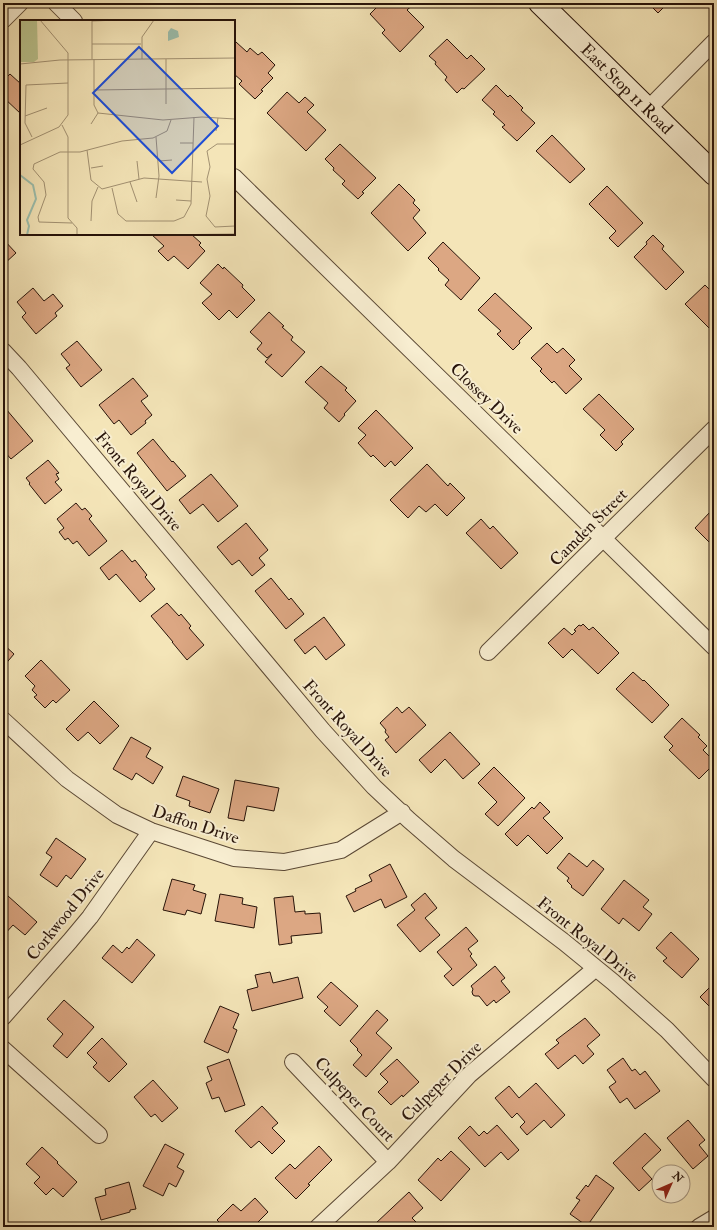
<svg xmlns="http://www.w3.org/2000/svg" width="717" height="1230" viewBox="0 0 717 1230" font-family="'IM FELL Double Pica',serif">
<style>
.building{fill:#dca783;stroke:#271309}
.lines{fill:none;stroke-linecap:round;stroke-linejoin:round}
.street-casing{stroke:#5a4835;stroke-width:18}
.secondary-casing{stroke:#271309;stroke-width:24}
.street{stroke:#f8eed1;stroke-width:16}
.secondary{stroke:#f8eed1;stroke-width:22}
.labels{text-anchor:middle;stroke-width:4;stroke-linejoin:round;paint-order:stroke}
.street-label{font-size:17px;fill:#271309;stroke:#f8eed1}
.inset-river{fill:none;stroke:#9cbfae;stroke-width:2}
.inset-road{fill:none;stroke:#a29172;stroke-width:1}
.view{fill:#1d4ed8;fill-opacity:0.15;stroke:#1d4ed8;stroke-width:2}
.inset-edge{fill:none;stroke:#271309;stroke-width:2}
</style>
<rect width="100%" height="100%" fill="#f4e5b8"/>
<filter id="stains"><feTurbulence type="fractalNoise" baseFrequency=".005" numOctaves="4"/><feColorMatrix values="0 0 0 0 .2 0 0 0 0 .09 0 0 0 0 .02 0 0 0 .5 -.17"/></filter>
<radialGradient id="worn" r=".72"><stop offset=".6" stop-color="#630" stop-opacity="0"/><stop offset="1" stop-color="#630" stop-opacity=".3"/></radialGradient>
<!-- building -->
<path class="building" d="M381,3h34l-8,7 17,17 -24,25 -18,-19 3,-3 -15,-16z
M648,3h20l-10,10z
M447,39l20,20 4,-4 14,14 -21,20 -2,-1 -5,5 -12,-13 2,-3 -12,-13 1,-2 -7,-6z
M236,42l11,10 3,-4 8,7 4,-3 13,13 -7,8 5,5 -12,12 2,1 -8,8 -16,-15 3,-3 -8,-7v-29z
M10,74l11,10v30l-18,-17v-16z
M496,85l12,12 2,-2 13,13 -2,2 14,13 -18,18 -15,-14 3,-2 -12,-11 2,-2 -13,-12z
M287,92l12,11 6,-6 9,8 -7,7 19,18 -20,21 -39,-38z
M552,135l33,34 -15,14 -34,-32z
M340,144l36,34 -14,14 2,1 -6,6 -16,-15 3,-3 -12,-11 1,-2 -9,-9z
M399,184l16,16 -2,3 7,7 -7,8 13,15 -18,18 -37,-38z
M607,186l36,37 -25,24 -9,-9 7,-7 -27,-27z
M151,234h40l10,9 -2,2 6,6 -17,18 -14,-13 -6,5 -10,-10 6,-5z
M653,235l11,11 -2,3 22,23 -18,18 -32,-33 13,-13 -1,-2z
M3,239l13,14 -13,12z
M443,242l37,36 -19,22 -16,-15 4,-5 -11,-10 1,-1 -11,-11z
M218,264l5,5 1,-2 19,18 -1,2 13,13 -18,18 -8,-8 -10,10 -17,-17 10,-9 -12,-11z
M705,285l9,9v39l-29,-29z
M33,288l11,13 9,-7 10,12 -8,7 2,3 -21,18 -14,-17 4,-4 -9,-11z
M495,293l37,35 -13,13 1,2 -7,7 -16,-16 4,-3 -23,-21z
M269,312l15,14 -2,1 11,10 -2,3 14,12 -23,25 -17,-15 7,-8 -5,4 -10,-9 5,-6 -12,-11z
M77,341l25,29 -21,17 -15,-19 4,-3 -9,-11z
M547,343l10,10 6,-5 12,12 -6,6 13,13 -16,15 -12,-13 -2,2 -12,-12 2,-2 -11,-11z
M321,366l26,22 -2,2 11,11 -12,13 1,1 -6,7 -15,-14 4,-5 -23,-21z
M133,378l15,18 -7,5 11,14 -7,6 1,2 -15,12 -12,-15 -5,4 -15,-19z
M599,394l35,35 -13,13 2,2 -7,7 -16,-16 5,-5 -22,-21z
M6,409l27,32 -22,18 -8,-9v-38z
M376,410l37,38 -18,18 -4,-5 -6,6 -12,-12 -2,2 -13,-14 8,-8 -8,-7z
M153,439l19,23 1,-1 13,15 -19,15 -30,-38z
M48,460l11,13 -3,1 3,5 -4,3 7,8 -17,14 -16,-20 1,-1 -4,-5z
M427,464l21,22 2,-3 15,15 -18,18 -12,-12 -9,8 -7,-6 -11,12 -18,-18z
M211,474l27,32 -20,16 -15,-18 -13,10 -11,-14z
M76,503l6,7 3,-2 7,8 -3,3 18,22 -18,15 -12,-15 -4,3 -5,-6 -3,2 -6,-8 5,-4 -7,-9z
M710,512l4,4v31l-19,-19z
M481,519l9,10 3,-3 25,27 -17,16 -35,-36z
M246,523l22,27 -9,8 6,7 -13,11 -13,-16 -7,5 -15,-18z
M122,550l10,12 3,-2 12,15 -2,2 10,12 -15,13 -24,-28 -7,6 -9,-12z
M271,578l18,22 2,-2 13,16 -18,15 -31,-38z
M167,603l12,13 2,-2 10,12 -2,2 15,17 -17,15 -15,-18h1l-22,-26z
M324,617l21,28 -19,15 -11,-14 -10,8 -11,-14z
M583,624l6,6 4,-3 26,26 -21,21 -26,-25 -9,9 -15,-15 16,-15 8,7 4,-4 -2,-1 5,-5 2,1z
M3,644l11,10 -11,13z
M41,660l29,30 -14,13 -3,-3 -8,8 -11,-11 3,-2 -5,-5 3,-4 -10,-10z
M633,672l10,9 1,-1 25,25 -17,18 -36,-34z
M94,701l25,25 -19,18 -12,-12 -10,9 -12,-12z
M397,707l5,6 7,-6 17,18 -30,28 -11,-13 4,-3 -4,-5 1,-2 -6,-7z
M682,718l18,17 -2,2 9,9 -4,4 11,11v3l-15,15 -30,-29 4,-4 -9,-9z
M450,732l30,32 -17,15 -18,-20 -14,14 -12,-13z
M131,737l20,11 -5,9 17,10 -10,17 -17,-11 -4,7 -19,-11z
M494,767l31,31 -27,28 -13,-12 12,-12 -19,-19z
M183,776l36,13 -9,24 -21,-7 1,-5 -14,-5z
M235,780l44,8 -5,23 -27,-5 -3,15 -16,-3z
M540,802l10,10 -7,6 20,20 -16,16 -19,-19 -11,11 -12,-12 27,-27 2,2z
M56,838l30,21 -15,20 -5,-4 -9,12 -17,-12 12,-18 -6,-4z
M569,853l18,14 6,-7 11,9 -21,27 -12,-9 1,-1 -5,-5 2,-3 -12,-10z
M390,864l17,33 -22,11 -4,-9 -27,13 -8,-16 10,-5 -1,-2 17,-8 -3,-6z
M172,879l23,6 -2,5 13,4 -5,20 -14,-4 -2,5 -22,-5z
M624,880l25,20 -6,7 9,7 -13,17 -16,-13 -4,6 -18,-15z
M425,893l12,15 -12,10 15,17 -20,17 -23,-27 18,-15 -4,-5z
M220,894l23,4 -1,6 15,3 -3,21 -39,-7z
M8,896l29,26 -12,13 -12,-10 -10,11v-34z
M293,896l2,16 10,-1v3l15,-1 2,20 -31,3 1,7 -13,2 -5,-47z
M466,927l12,14 -10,8 4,5 -2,2 7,9 -24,21 -9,-10 8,-7 -15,-17z
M671,932l28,27 -17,19 -19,-17 4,-3 -11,-10z
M137,939l18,16 -23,28 -30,-25 11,-13 9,8 5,-6 2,2z
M495,966l10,12 -4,3 9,11 -14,11 -2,-3 -7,6 -8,-10h-4l-2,-1 -1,-3 1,-3 -2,-3z
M270,972l3,11 25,-6 5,21 -51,13 -5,-21 11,-3 -3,-12z
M331,982l27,24 -18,20 -16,-15 4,-4 -11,-10z
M714,983v28l-14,-14z
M64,1000l30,27 -27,31 -14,-12 10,-12 -16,-15z
M220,1006l19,8 -6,14 4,2 -9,23 -24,-11z
M377,1010l11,10 -12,13 16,15 -26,29 -13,-12 9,-10 -5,-5 1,-1 -8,-8z
M585,1018l15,17 -13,11 7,8 -11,10 -8,-9 -17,14 -13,-15 14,-11 -3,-3z
M102,1038l25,26 -18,18 -16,-15 4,-4 -10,-10z
M623,1058l9,13 3,-2 5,6 5,-4 15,20 -25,18 -8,-11 -7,5 -11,-16 7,-5 -9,-12z
M229,1059l16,46 -20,7 -6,-15 -7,2 -6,-16 6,-3 -5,-13z
M397,1059l22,23 -16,15 -1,-2 -11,10 -13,-13 10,-10 -8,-8z
M153,1080l25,28 -16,14 -7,-8 -4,3 -17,-20z
M536,1083l29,32 -14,13 -7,-8 -17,15 -7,-8 5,-5 -8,-9 -5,5 -17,-20 14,-12 10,12z
M262,1106l16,17 -6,5 13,13 -13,13 -13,-13 -8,7 -16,-17z
M688,1120l17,20 -6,5 9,11 -15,13 -26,-31z
M497,1125l22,25 -11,10 -7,-8 -16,15 -27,-29 12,-12 9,10 5,-5 3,3z
M645,1133l16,17 -19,18 10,11 -13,12 -26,-28z
M165,1144l19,10 -7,13 7,4 -8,16 -7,-4 -6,13 -20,-10z
M319,1146l13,14 -24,24 2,1 -14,14 -21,-21 15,-14 5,5z
M42,1147l16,15 -1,1 20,19 -14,15 -10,-9 -7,7 -12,-12 6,-6 -14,-13z
M451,1151l19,18 -29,32 -23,-21 20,-22 3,3z
M596,1175l18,13 -27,38 -17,-12 10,-14 -4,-2 10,-13 2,2z
M129,1182l7,27 -6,1v2l-29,8 -6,-22 11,-3 -1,-6z
M409,1192l14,16 -11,10 7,7 -2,2h-39l-3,-3z
M255,1198l13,14 -14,14 1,1h-31l-7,-7 16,-16 8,7z"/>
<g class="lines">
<!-- street casing -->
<g class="street-casing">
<path id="street" d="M56,3l18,18
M3,20l17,-17
M647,110l67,-68
M234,177l480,470
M3,351l16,17 304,363 51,56 35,33 45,39 110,83 49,40 54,48 47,49
M488,652l226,-223
M3,720l64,59 50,36 34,16 83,27 50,4 57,-12 61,-38
M3,1017l67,-76 20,-24 61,-86
M3,1049l96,86
M293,1062l95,100
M318,1227l70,-65 81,-87 127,-107
M699,1227l15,-9"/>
</g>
<!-- secondary casing -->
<g class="secondary-casing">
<g id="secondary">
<path id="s1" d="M540,3l174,171"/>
</g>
</g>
<!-- street -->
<use href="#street" class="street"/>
<!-- secondary -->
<use href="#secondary" class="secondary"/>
</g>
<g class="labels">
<!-- street labels -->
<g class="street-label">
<text dy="6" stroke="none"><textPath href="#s1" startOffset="122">East Stop 11 Road</textPath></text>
<text transform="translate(487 398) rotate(44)" y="6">Clossey Drive</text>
<text transform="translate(139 481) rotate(50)" y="6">Front Royal Drive</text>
<text transform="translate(588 527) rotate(-45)" y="6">Camden Street</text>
<text transform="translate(348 728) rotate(48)" y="6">Front Royal Drive</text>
<text transform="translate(196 824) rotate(18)" y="6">Daffon Drive</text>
<text transform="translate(65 914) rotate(-51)" y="6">Corkwood Drive</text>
<text transform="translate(588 939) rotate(39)" y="6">Front Royal Drive</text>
<text transform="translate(441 1081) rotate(-45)" y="6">Culpeper Drive</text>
<text transform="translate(355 1099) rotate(47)" y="6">Culpeper Court</text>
</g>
</g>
<!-- overview -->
<g transform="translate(20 20)">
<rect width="215" height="215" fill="#f4e5b8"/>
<path d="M0,0h17l1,39 -4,3h-14z" fill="#bbc58f"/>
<path d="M151,8l7,3 1,6 -11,4v-9z" fill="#9cbfae"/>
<path class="inset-river" d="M0,155l13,10 3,14 -9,21 2,6 -2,9"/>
<path class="inset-road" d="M72,0v39M72,1l26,-1M72,24h49M74,39v46l4,8M122,39v-22l12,-17M0,44l40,-4 175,-2M74,70l141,-2M146,84v-45M78,93l65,7 39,-3 33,2M5,96l22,-8M71,104l7,-11M42,105l6,12v81l9,10v7M196,111l2,-13M12,117l-7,-14 1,-38 42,-2M160,123h13M215,124h-18l-10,7 3,16 -3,12 3,17 -4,20 9,11 20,-1M0,125l39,-18 9,-12v-62l-28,-33M67,130l4,30 11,9 42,-11 58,4M117,141l2,18M139,141l13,-1M71,148l12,-2M110,162l7,20M92,168l6,26 8,7h48l10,-4 7,-13 3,-87M136,178l3,-22 -3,-39M156,180l15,1M71,201l1,-20 6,-14M52,203l-33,-1 -1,-5 8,-22 -2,-13 -11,-13 1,-5 26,-12h20l42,-11 31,-3 14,-7 4,-11M134,215l81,-1"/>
<path class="view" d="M119,27l79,79 -46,47 -79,-80z"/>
<rect width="215" height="215" class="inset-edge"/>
</g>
<!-- margin -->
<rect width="717" height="1230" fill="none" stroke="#f4e5b8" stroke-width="16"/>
<rect x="4" y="4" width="709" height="1222" fill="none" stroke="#271309" stroke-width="2"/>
<rect x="8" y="8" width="701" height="1214" fill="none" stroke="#271309"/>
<!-- north arrow -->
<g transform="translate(671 1184) rotate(45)"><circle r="19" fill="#f8eed1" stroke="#a49681"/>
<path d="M0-3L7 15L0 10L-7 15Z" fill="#8f2418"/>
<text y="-6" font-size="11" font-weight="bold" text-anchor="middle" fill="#271309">N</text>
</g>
<rect width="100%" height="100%" filter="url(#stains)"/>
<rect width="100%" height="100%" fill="url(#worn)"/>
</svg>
